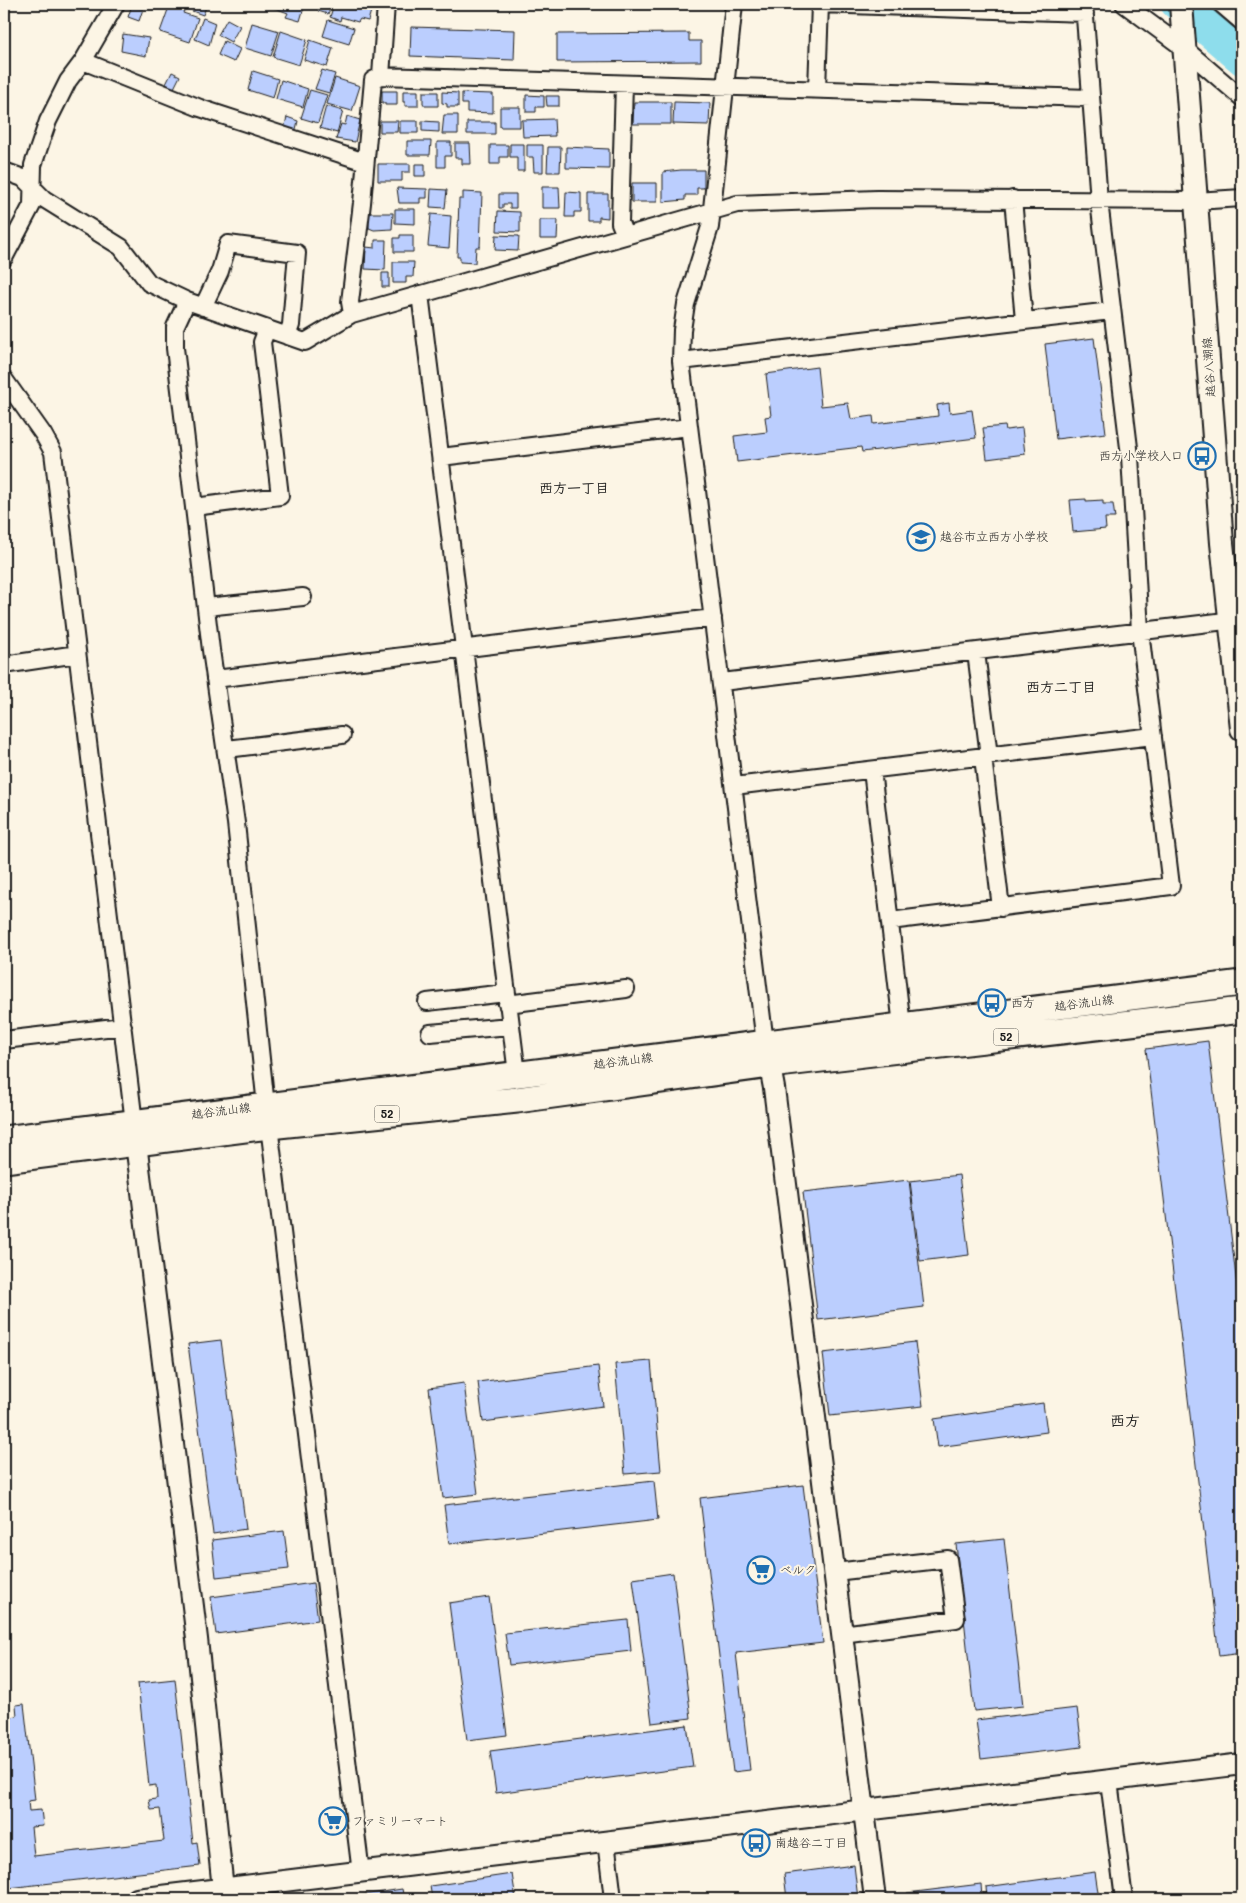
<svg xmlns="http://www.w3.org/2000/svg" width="1246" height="1903" viewBox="0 0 1246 1903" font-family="Mali,'Klee One',sans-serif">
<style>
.water{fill:#8eddec;stroke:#609099}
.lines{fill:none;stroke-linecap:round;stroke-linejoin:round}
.river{stroke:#8eddec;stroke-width:29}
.building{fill:#bbcefe;stroke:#1c1c1c}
.minor-casing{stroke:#1c1c1c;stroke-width:20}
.tertiary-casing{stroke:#1c1c1c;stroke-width:24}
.secondary-casing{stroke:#1c1c1c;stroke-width:26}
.primary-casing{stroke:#1c1c1c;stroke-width:29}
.minor{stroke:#fcf5e5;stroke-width:16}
.tertiary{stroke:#fcf5e5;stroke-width:20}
.secondary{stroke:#fcf5e5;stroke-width:22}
.primary{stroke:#fcf5e5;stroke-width:25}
.labels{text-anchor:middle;stroke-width:4;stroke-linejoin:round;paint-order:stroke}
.shield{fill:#fcf5e5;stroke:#5f5d58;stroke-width:1}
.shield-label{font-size:11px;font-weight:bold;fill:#1c1c1c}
.street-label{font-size:12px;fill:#1c1c1c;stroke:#fcf5e5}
.poi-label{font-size:12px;fill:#1c1c1c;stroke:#fcf5e5;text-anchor:start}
.neighbourhood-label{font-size:14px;font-weight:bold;fill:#1c1c1c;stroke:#fcf5e5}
.quarter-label{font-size:15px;font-weight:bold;fill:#1c1c1c;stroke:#fcf5e5}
</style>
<rect width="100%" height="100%" fill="#fcf5e5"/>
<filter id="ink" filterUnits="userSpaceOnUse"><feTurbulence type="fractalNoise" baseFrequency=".02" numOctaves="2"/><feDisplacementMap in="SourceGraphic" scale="10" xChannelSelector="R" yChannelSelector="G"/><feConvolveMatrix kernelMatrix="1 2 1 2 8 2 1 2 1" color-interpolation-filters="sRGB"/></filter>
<g filter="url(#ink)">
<!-- water -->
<path class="water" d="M1200,6l10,2 32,27v35l-37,-30z"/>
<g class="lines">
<!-- river -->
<path class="river" d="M1175,4l67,57"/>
</g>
<!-- building -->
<path class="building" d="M170,4h17l-4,9 15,5 -8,24 -30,-10z
M194,4l12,3 -3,8 -11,-4z
M264,4h41l-5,17 -14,-4 2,-4z
M320,4h12l-4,10 -10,-3z
M334,4h13l24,7 -3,10 -8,-2 -2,3 -17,-5 -1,4 -10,-4z
M132,5l11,4 -4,12 -11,-4z
M203,18l12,5 -6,22 -14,-6z
M227,19l13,7 -9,16 -13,-7z
M328,20l26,8 -5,16 -26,-8z
M252,23l27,8 -8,25 -26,-8z
M411,27l104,3 -1,30 -104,-4z
M281,31l26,9 -8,25 -26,-8z
M689,33v8h12v20l-144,1v-28z
M123,34l26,4 -3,18 -25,-5z
M310,40l23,8 -6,19 -23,-7z
M224,41l16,8 -6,13 -16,-7z
M322,70l13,4 -6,19 -14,-4z
M253,71l25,8 -5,19 -25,-8z
M172,72l8,4 -7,14 -8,-4z
M335,78l25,8 -8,25 -25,-7z
M281,80l27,9 -5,18 -27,-8z
M310,90l17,5 -9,28 -17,-5z
M382,91h15v14h-12v-2h-3z
M403,91h15v15h-13v-4h-2z
M423,92h15v14h-13l-2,-3z
M442,92l16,1v14h-11v-3l-5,-1z
M462,93l31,1v19l-26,-1v-8h-5z
M526,95l18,1v11h-8v5h-10z
M546,96h13v10h-12z
M634,102h37v22h-38z
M674,102l36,1 -1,22 -36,-1z
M326,106l17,5 -6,22 -17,-5z
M500,107h20v20h-20z
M444,115h14v19h-16z
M347,116l13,4 -5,22 -19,-3 5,-15 4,1z
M287,117l11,4 -3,12 -11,-4z
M554,119l1,17 -32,1 -1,-17z
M380,121h18l-1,11h-17z
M400,121h18v12h-18z
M422,121l17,1v10l-17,-1z
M467,122h28v12h-28z
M407,141h24l-1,14h-23z
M437,142h14v14h-6v11h-8z
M455,143h15l1,21h-9v-6h-7z
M510,144h14v27h-7v-14h-7z
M490,145h18v12h-8v7h-10z
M527,145h16v27h-9l-1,-15h-6z
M548,147h13l-1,25h-13z
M566,147l43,2v20l-43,-1z
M378,164h32v8h-8v9h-24z
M415,164h10v12h-10z
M681,170h23v18h-7v7h-12v5l-22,2v-30z
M632,183h25v19h-25z
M542,187h17l1,21h-18z
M397,188l30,1v9h-7v5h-21z
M431,189l16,1 -2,18 -15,-1z
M463,192l19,1 -2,54h-4l-1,16 -15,-1v-5h-3l2,-58h4z
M566,192l15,1v19h-7v5h-9z
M499,194h17v14h-6v-4h-7v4h-4z
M588,194h20v24l-9,-1v4h-11z
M395,209h20v15l-20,-1z
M498,211l22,1v20l-23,-1z
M369,213h24l-1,16 -18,1 -5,-2z
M431,214l20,2 -2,32 -21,-2z
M540,220h18l-1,19h-17z
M400,235h13v17h-19v-14h6z
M496,235l23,1 -1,15 -23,-1z
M375,240h11l-1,30 -20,-1 1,-22 9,1z
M393,262h21l-1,15h-7v6h-13z
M382,273h7v14h-7z
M1094,338l12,95 -50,6 -11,-95z
M817,367l4,39 27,-3 3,16 22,-3 1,8 64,-8 -1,-11 12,-2 1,10 22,-3 4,28 -114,14 -1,-5 -124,15 -3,-26 33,-4 -2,-15 6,-1 -5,-42z
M1005,426l1,4 16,-2 3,26 -38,5 -4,-31z
M1086,499v2l17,-1v4h10l2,14h-10l1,11 -33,3 -3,-32z
M1208,1041l34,287v325l-23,3 -73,-607z
M959,1175l10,80 -49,6 -10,-80z
M909,1180l15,127 -106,13 -15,-128z
M221,1340l25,189 -33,5 -25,-190z
M915,1342l8,64 -93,10 -7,-63z
M651,1361l10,110 -36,3 -10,-110z
M598,1366l5,40 -120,16 -5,-40z
M464,1383l14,111 -35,4 -14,-110z
M1043,1403l4,29 -109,15 -4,-28z
M654,1481l4,39 -209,24 -5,-39z
M803,1485l20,158 -87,10 14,117 -17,2 -33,-274z
M284,1531l5,38 -73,8 -4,-37z
M1004,1539l19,167 -49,5 -18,-167z
M673,1573l18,145 -39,5 -19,-144z
M313,1583l5,37 -102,14 -5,-37z
M489,1597l18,138 -40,5 -18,-137z
M628,1620l3,31 -122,14 -4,-32z
M175,1679l18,164 4,-1 3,24 -192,22 -4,-35v-135l13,-2 -1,-11 8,-1 11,96 -7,1 1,10 12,-1 2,16 -12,1 3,29 130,-15 -4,-32 -9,1 -2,-10 8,-1 -1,-14 -7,1 -11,-103z
M1077,1708l5,39 -101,12 -5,-39z
M687,1725l6,42 -197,26 -6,-42z
M854,1865l4,34h-71l-3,-25z
M1095,1872l4,27h-112l-1,-12z
M512,1874l4,25h-84l-2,-13z
M981,1884l1,15h-75v-6z
M402,1889l2,10h-61v-1z"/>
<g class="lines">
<!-- minor casing -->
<g class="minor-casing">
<path id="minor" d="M734,4l-24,223 -24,77 -4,26 -1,31 84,682
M820,4l265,9
M1124,4l61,45 57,49
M1221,4l21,18
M83,61l117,47 165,54
M381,76l5,-72
M624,84l-4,139 5,12
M817,89l3,-85
M4,171l19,7 21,21 77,48 28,36 38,18 118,41 47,-28 385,-110 140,-5 319,2 46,-3
M1013,199l11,121
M4,258l28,-53 1,-40 15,-44 20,-40 15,-20 33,-57
M420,294l97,780
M187,301l-12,26v21l36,302 25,173 30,283
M203,307l17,-36 8,-27 69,9 -6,72 -4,11
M352,314l-2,-12 12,-99 11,-123 8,-4 709,22
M681,361l430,-50
M4,379l39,55 10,18 82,679
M441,457l248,-30
M194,507l86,-11 -18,-154 5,-13
M206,607l97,-10
M976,652l13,104
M4,665l73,-11
M215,679l498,-61
M722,682l520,-63
M227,749l115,-14
M983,757l18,151
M872,770l30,256
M734,786l419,-50
M890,921l281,-35 -31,-255 -10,-175 -31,-255 -15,-197
M427,1002l79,-9
M507,1004l119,-15
M430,1033l80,-7
M4,1040l119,-14
M269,1126l92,747
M835,1572l113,-13 8,60 -114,15
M1109,1781l15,118
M606,1841l7,58"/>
</g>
<!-- tertiary casing -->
<g class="tertiary-casing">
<path id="tertiary" d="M767,1051l7,37 101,811
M136,1143l61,496 27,260
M137,1899l1105,-135"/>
</g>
<!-- secondary casing -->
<g class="secondary-casing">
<path id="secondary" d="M1181,4l41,539 20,186"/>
</g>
<!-- primary casing -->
<g class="primary-casing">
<path id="primary" d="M4,1139l1238,-156
M4,1160l265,-34 248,-26 253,-35 472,-55"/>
</g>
<!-- minor -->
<use href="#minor" class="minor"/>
<!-- tertiary -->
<use href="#tertiary" class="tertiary"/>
<!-- secondary -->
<use href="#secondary" class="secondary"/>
<!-- primary -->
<use href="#primary" class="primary"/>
</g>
</g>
<!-- icons -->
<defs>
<g id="bus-ring" transform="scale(1.4375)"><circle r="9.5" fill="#fcf5e5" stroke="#1f6fb2" stroke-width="1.5"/><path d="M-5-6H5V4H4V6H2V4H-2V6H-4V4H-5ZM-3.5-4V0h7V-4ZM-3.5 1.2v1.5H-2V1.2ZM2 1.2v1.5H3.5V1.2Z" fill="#1f6fb2"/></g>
<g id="school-ring" transform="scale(1.4375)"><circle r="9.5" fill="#fcf5e5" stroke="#1f6fb2" stroke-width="1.5"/><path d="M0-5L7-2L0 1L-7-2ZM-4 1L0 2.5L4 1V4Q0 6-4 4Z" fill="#1f6fb2"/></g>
<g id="supermarket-ring" transform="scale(1.4375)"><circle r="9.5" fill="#fcf5e5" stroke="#1f6fb2" stroke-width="1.5"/><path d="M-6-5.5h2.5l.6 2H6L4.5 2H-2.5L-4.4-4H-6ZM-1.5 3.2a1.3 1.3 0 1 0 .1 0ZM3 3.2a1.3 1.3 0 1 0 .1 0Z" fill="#1f6fb2"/></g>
</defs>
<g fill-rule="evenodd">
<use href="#bus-ring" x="1202" y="456"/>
<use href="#school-ring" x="921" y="537"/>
<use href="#bus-ring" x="992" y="1003"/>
<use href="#supermarket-ring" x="761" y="1570"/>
<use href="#supermarket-ring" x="333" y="1821"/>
<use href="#bus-ring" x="756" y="1843"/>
</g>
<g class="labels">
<!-- shield labels -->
<g class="shield">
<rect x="993.5" y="1028.5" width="25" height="17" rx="4"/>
<rect x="374.5" y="1105.5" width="25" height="17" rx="4"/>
</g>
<g class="shield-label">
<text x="1006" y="1041">52</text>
<text x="387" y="1118">52</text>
</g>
<!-- street labels -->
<g class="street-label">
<text transform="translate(1209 367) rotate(-94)" y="4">越谷八潮線</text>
<text transform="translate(1084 1003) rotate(-7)" y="4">越谷流山線</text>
<text transform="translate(623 1061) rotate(-7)" y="4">越谷流山線</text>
<text transform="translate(221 1111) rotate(-7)" y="4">越谷流山線</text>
</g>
<!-- poi labels -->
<g class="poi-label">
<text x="1183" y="460" text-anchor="end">西方小学校入口</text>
<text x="940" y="541">越谷市立西方小学校</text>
<text x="1011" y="1007">西方</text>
<text x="780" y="1574">ベルク</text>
<text x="352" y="1825">ファミリーマート</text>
<text x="775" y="1847">南越谷二丁目</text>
</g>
<!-- neighbourhood labels -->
<g class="neighbourhood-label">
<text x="574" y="493">西方一丁目</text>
<text x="1061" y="692">西方二丁目</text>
</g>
<!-- quarter labels -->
<g class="quarter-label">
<text x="1125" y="1426">西方</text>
</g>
</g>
<!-- margin -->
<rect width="1246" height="1903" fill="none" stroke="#fcf5e5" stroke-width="20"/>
<rect x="10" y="10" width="1226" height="1883" fill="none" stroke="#1c1c1c" stroke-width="2" filter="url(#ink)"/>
</svg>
